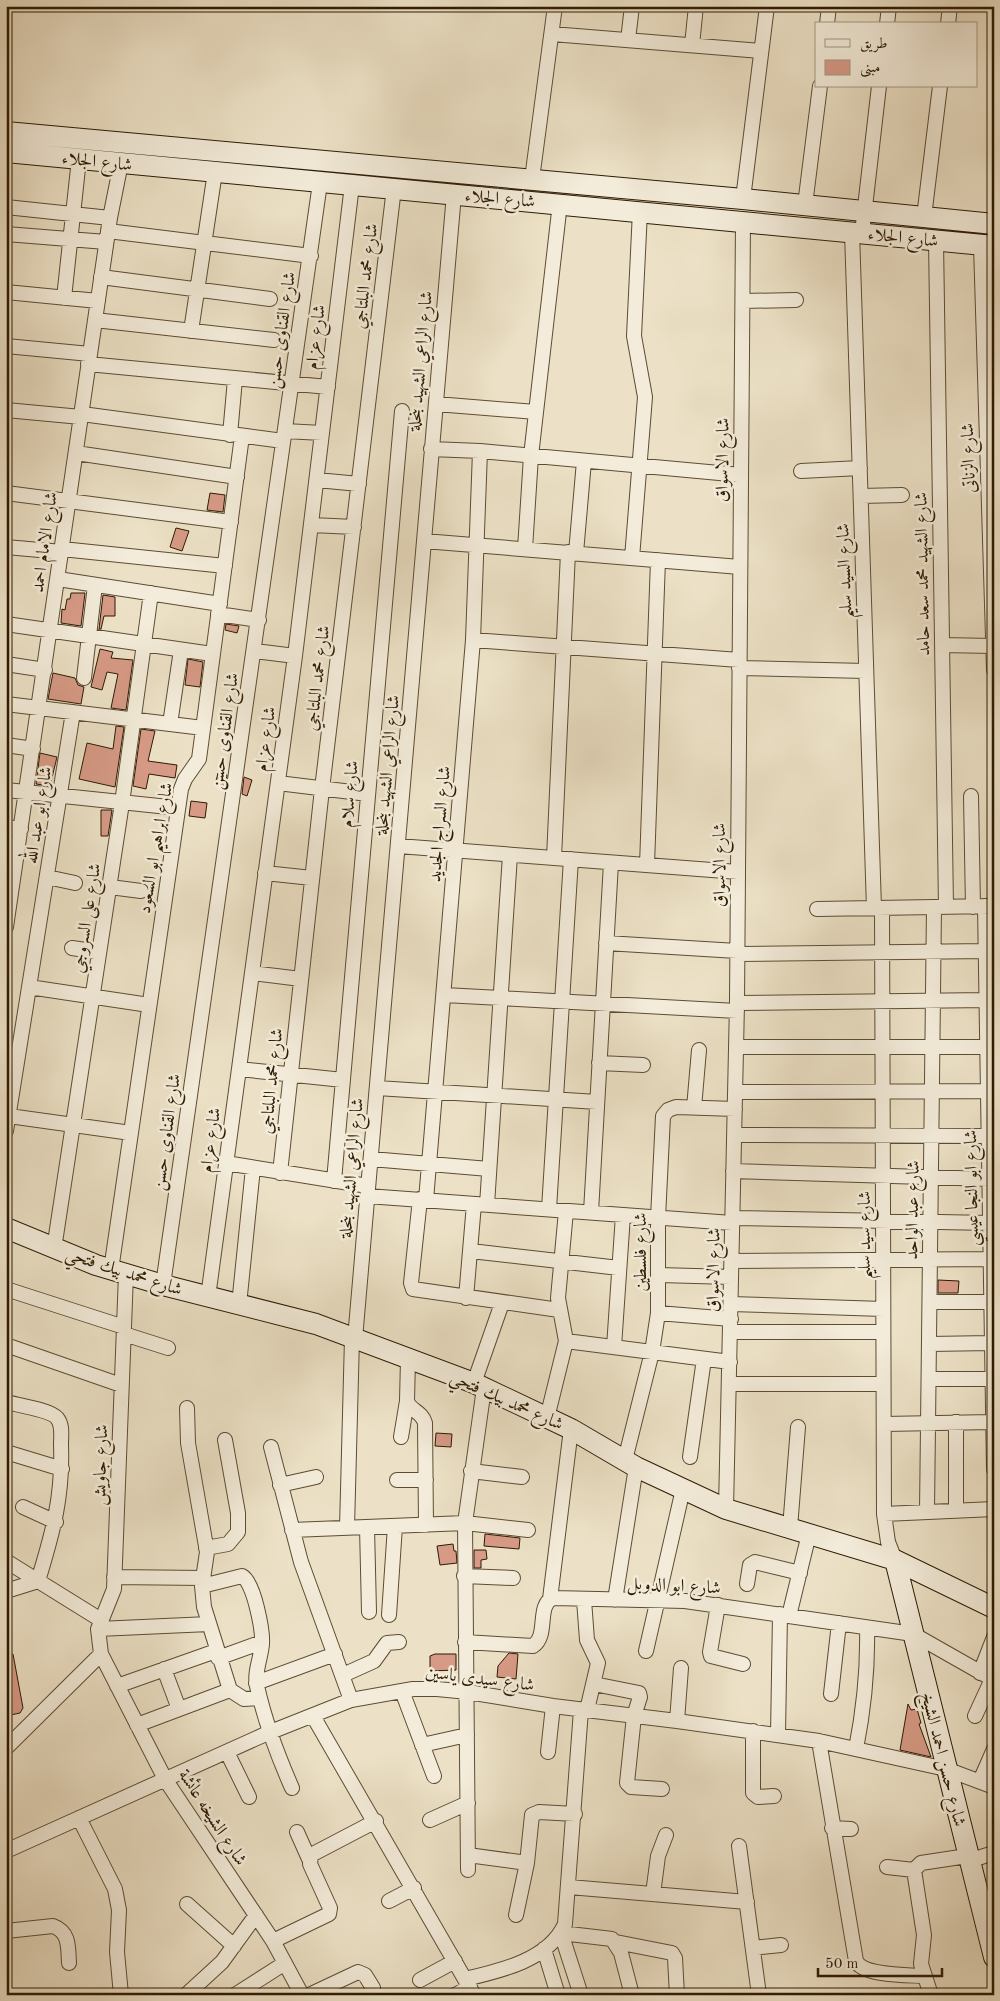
<svg xmlns="http://www.w3.org/2000/svg" width="1000" height="2001" viewBox="0 0 1000 2001" font-family="'Old Standard TT',Amiri,serif">
<style>
.building{fill:#d79a86;stroke:#2d1b03}
.lines{fill:none;stroke-linecap:round;stroke-linejoin:round}
.street-casing{stroke:#5d4c34;stroke-width:16}
.secondary-casing{stroke:#2d1b03;stroke-width:22}
.street{stroke:#f3ecda;stroke-width:14}
.secondary{stroke:#f3ecda;stroke-width:20}
.labels{text-anchor:middle;stroke-width:5;stroke-linejoin:round;paint-order:stroke}
.street-label{font-size:18px;fill:#2d1b03;stroke:#f3ecda}
</style>
<rect width="100%" height="100%" fill="#ece1c6"/>
<filter id="stains"><feTurbulence type="fractalNoise" baseFrequency=".004" numOctaves="4"/><feColorMatrix values="0 0 0 0 .2 0 0 0 0 .09 0 0 0 0 .02 0 0 0 .5 -.17"/></filter>
<radialGradient id="worn" r=".72"><stop offset=".6" stop-color="#630" stop-opacity="0"/><stop offset="1" stop-color="#630" stop-opacity=".3"/></radialGradient>
<!-- building -->
<path class="building" d="M210,493l15,2 -2,17 -16,-2z
M176,528l13,3 -7,20 -12,-4z
M71,593h14l-4,33 -20,-3 1,-14 3,1 2,-11h3z
M103,595l12,2v19h-11l-3,13h-2z
M226,624l13,2 -2,7 -12,-3z
M100,649l13,3 -2,6 22,2 -7,50 -15,-2 7,-34 -11,-2 -5,18 -11,-3z
M188,659l15,3 -3,25 -15,-2z
M53,673l22,5 3,7 6,2 -3,17 -33,-5z
M116,726l8,1 -9,60 -36,-8 8,-36 26,6z
M141,729l14,2 -7,30 29,4 -2,13 -26,-4 -3,15 -13,-3z
M40,753l17,4 -7,29 -14,-2z
M218,773l9,2 -2,13 -10,-3z
M244,777l8,3 -5,16 -5,-2z
M191,801l16,2 -2,15 -16,-2z
M101,810h11l-4,26h-7z
M938,1280l21,1 -1,12h-20z
M436,1433l16,1 -1,13 -16,-1z
M485,1534l35,4 -1,11 -35,-3z
M453,1544l1,7h2l1,12 -17,2 -3,-19z
M474,1550h12l1,9 -6,1v8h-7z
M509,1653l9,1 -2,25 -19,-2 1,-11z
M13,1654l10,54 -3,5 -14,3v-61z
M435,1654h21v16l-26,1v-15z
M908,1704l3,6 6,-1 4,14 -2,1 12,33 -31,-7z"/>
<g class="lines">
<!-- street casing -->
<g class="street-casing">
<path id="street" d="M827,24l2,-18
M887,24l2,-18
M948,24l2,-18
M552,34l209,17
M628,40l4,-34
M692,45l4,-39
M532,179l23,-173
M743,199l24,-193
M805,205l15,-119
M6,207l104,11
M924,217l16,-131
M108,231l203,25
M852,232l22,676
M862,233l17,-147
M6,234l100,8
M936,240l10,667
M981,245l13,425
M101,277l169,22
M6,292l92,9
M64,298l15,-139
M743,301l53,-1
M95,320l179,20
M191,331l24,-159
M6,346l84,8
M88,364l240,23
M436,404l100,8
M6,410l75,7
M82,414l201,27
M285,431l37,2
M230,435l5,-56
M431,449l49,2 261,24
M76,453l161,24
M801,471l59,-3
M317,480l42,4
M6,493l225,29
M861,496l41,-1
M312,525l42,2
M424,541l316,26
M6,547l56,5
M62,549l163,17
M525,549l6,-93 29,-253
M576,553l8,-92
M632,558l13,-161 -11,-61 6,-125
M58,579l162,25
M218,614l41,6
M6,624l206,30
M473,640l266,20
M942,645l51,1
M255,651l40,5
M6,664l39,6
M739,668l127,3
M84,678l11,-93
M6,704l197,24
M170,724l11,-74
M6,745l27,4
M278,783l90,11
M6,790l172,18
M971,796l2,111
M6,827l15,2
M398,846l340,26
M554,858l14,-306
M647,865l11,-305
M265,873l47,5
M47,877l28,6
M110,887l31,4
M985,906l9,563
M882,908l2,606 4,28 7,18
M817,909l176,-3
M6,927l104,-709 11,-55
M606,943l131,8
M72,948l27,4
M737,954l249,-3
M252,973l49,6
M29,987l120,18
M444,995l293,16
M737,1003l250,-3
M736,1047h251
M599,1063l44,2
M239,1069l104,11
M377,1088l220,14
M735,1092l253,-1
M694,1108l5,-58
M9,1116l122,17
M6,1131l67,-419
M734,1135l255,1
M371,1159l118,10
M226,1163l142,23
M733,1171l256,8
M280,1173l42,-384 72,-601
M334,1181l68,-770
M367,1196l365,27
M420,1199l-9,84 2,6 146,21
M426,1200l47,-560 7,-189
M487,1205l23,-350
M549,1209l22,-350
M591,1212l20,-349
M732,1218l258,5
M54,1249l68,-446 29,-210
M471,1251l148,17
M732,1261l259,-2
M111,1270l70,-481 4,-10 14,-20 43,-323
M126,1274l-12,315 -16,40 3,25 64,125 108,162 29,54
M659,1275l72,2
M163,1285l157,-1102
M6,1289l118,38
M208,1297l87,-641 57,-471
M466,1298l8,-94
M930,1302h61
M731,1304l152,5
M239,1305l14,-137
M658,1313l73,6
M731,1332h152
M124,1334l44,14
M355,1339l99,-1145
M566,1341l164,21
M929,1344l63,-1
M6,1345l115,40
M614,1347l9,-132
M408,1359l-1,42c3,10 15,10 18,22l1,102
M929,1379h63
M474,1383l28,-80
M729,1384h154
M6,1402c11,3 45,8 51,16 6,7 4,18 4,27 2,51 -8,87 -23,136l-32,10
M187,1408l1,35 19,109 -5,34 2,21 26,83 14,9 16,-1
M547,1418l19,-77 -8,-43 8,-87
M884,1424l109,-2
M401,1437l6,-36
M271,1447l30,115 50,138
M6,1452l56,17
M690,1457l14,-98
M625,1460l27,-108 6,-39v-95l5,-102 5,-6 8,-3 59,2
M471,1471l51,6
M397,1480h29
M280,1485l36,-8
M23,1507l33,15
M726,1509l11,-506 6,-782
M956,1511v-89
M927,1512l7,-605
M884,1514l110,-5
M367,1527l2,85
M347,1528l5,-190
M790,1528l8,-101
M292,1530l173,-7 63,7
M206,1548l22,-4 10,-12v-19l-13,-73
M6,1561l95,59
M464,1576l49,2
M114,1577l89,1
M747,1584l3,-19 5,-3 45,11
M202,1586l40,-10c12,6 21,55 20,68 -1,14 -8,28 -5,42 8,36 20,68 35,102
M550,1599l21,-170
M584,1600l3,40 11,23 -11,47
M615,1600l21,-133
M718,1605l-8,47 1,4 32,8
M389,1615l6,-89
M789,1616l20,-82
M98,1629l111,-5
M465,1642l68,4c16,-10 3,-41 20,-48l132,3 228,33 81,46
M646,1651l37,-162
M218,1658l44,-16
M164,1669l15,40
M980,1673l14,-36
M343,1675l31,-14 13,-18 12,-1
M256,1683l79,-29
M594,1684l45,9 1,4 -6,19 -7,67 4,4 31,2
M117,1686l99,-35
M402,1691l32,85
M831,1694l8,-71
M313,1716l161,279
M975,1716l17,-37
M677,1721l4,-53
M137,1725l93,-35
M753,1731v62l5,4 16,-1
M778,1735l2,-121
M819,1741l37,220c7,15 52,14 68,15
M422,1745l45,-10
M6,1748l95,-94
M856,1749c8,-41 12,-80 11,-121
M227,1752l22,45
M548,1752l5,-46
M980,1781l14,-32
M79,1818l36,71 4,21 -2,42 4,43
M430,1820l38,-17
M832,1828l19,1
M297,1832l12,27
M739,1846l20,149
M6,1851l262,-118 83,-33 62,-11h24l31,3 85,14 124,15 142,20 127,28 48,18
M468,1855l59,8
M968,1861l26,-8
M887,1867l27,3
M468,1870l-3,-347 19,-135
M569,1887l178,15
M653,1894l5,-38 8,-21
M389,1901l25,-13
M187,1904l47,42
M516,1915l11,-52 5,-48 7,-3 36,2
M6,1931l47,-5c17,6 15,22 16,37
M273,1941l56,-27 1,-6 -20,-44 1,-9 65,-34
M616,1942l56,11 3,5 2,37
M753,1948l28,-3
M544,1949l14,46
M465,1979c35,-8 84,-19 100,-55l16,-214
M420,1980l35,-19
M186,1995l36,-33 34,-47
M235,1995l50,-32
M309,1995l49,-23 7,3 8,13
M455,1995l15,-8
M581,1995l-20,-62 51,6 9,14 11,42
M931,1995l-10,-31 3,-29 -10,-65 7,-7 46,-7"/>
</g>
<!-- secondary casing -->
<g class="secondary-casing">
<path id="secondary" d="M6,132l737,67 251,25
M6,152l988,94
M6,1228l90,37 67,20 153,39 158,59 97,46 65,38 90,42 169,51 99,48
M895,1560l99,397"/>
</g>
<!-- street -->
<use href="#street" class="street"/>
<!-- secondary -->
<use href="#secondary" class="secondary"/>
</g>
<g class="labels">
<!-- street labels -->
<g class="street-label">
<text transform="translate(97 161) rotate(6)" y="6">شارع الجلاء</text>
<text transform="translate(500 198) rotate(5)" y="6">شارع الجلاء</text>
<text transform="translate(903 237) rotate(6)" y="6">شارع الجلاء</text>
<text transform="translate(365 276) rotate(-83)" y="6">شارع محمد البلتاجي</text>
<text transform="translate(281 330) rotate(-82)" y="6">شارع القناوى حسن</text>
<text transform="translate(315 337) rotate(-83)" y="6">شارع عزام</text>
<text transform="translate(420 361) rotate(-85)" y="6">شارع الراعي الشهيد بنحلة</text>
<text transform="translate(968 458) rotate(-92)" y="6">شارع الزناتى</text>
<text transform="translate(722 460) rotate(-89)" y="6">شارع الاسواق</text>
<text transform="translate(44 542) rotate(-82)" y="6">شارع الامام احمد</text>
<text transform="translate(844 571) rotate(-92)" y="6">شارع السيد سليم</text>
<text transform="translate(922 574) rotate(-91)" y="6">شارع الشهيد محمد سعد حامد</text>
<text transform="translate(317 678) rotate(-83)" y="6">شارع محمد البلتاجي</text>
<text transform="translate(224 731) rotate(-82)" y="6">شارع القناوى حسن</text>
<text transform="translate(265 739) rotate(-82)" y="6">شارع عزام</text>
<text transform="translate(387 765) rotate(-85)" y="6">شارع الراعي الشهيد بنحلة</text>
<text transform="translate(349 794) rotate(-85)" y="6">شارع سلام</text>
<text transform="translate(38 815) rotate(-81)" y="6">شارع ابو عبد الله</text>
<text transform="translate(439 824) rotate(-85)" y="6">شارع السراج الجديد</text>
<text transform="translate(155 848) rotate(-80)" y="6">شارع ابراهيم ابو السعود</text>
<text transform="translate(719 865) rotate(-90)" y="6">شارع الاسواق</text>
<text transform="translate(86 918) rotate(-81)" y="6">شارع على السروجي</text>
<text transform="translate(271 1081) rotate(-84)" y="6">شارع محمد البلتاجي</text>
<text transform="translate(166 1132) rotate(-82)" y="6">شارع القناوى حسن</text>
<text transform="translate(210 1140) rotate(-82)" y="6">شارع عزام</text>
<text transform="translate(351 1168) rotate(-85)" y="6">شارع الراعي الشهيد بنحلة</text>
<text transform="translate(971 1188) rotate(-91)" y="6">شارع ابو النجا عيسي</text>
<text transform="translate(912 1210) rotate(-89)" y="6">شارع عبد الواحد</text>
<text transform="translate(864 1235) rotate(-90)" y="6">شارع سيد سليم</text>
<text transform="translate(640 1252) rotate(-90)" y="6">شارع فلسطين</text>
<text transform="translate(713 1270) rotate(-89)" y="6">شارع الاسواق</text>
<text transform="translate(124 1271) rotate(18)" y="6">شارع محمد بيك فتحي</text>
<text transform="translate(507 1400) rotate(24)" y="6">شارع محمد بيك فتحي</text>
<text transform="translate(100 1465) rotate(-88)" y="6">شارع جاويش</text>
<text transform="translate(674 1585) rotate(3)" y="6">شارع ابو الدوبل</text>
<text transform="translate(480 1678) rotate(7)" y="6">شارع سيدى ياسين</text>
<text transform="translate(944 1759) rotate(76)" y="6">شارع حسن احمد الشيخ</text>
<text transform="translate(213 1817) rotate(57)" y="6">شارع الشيخه عائشة</text>
</g>
</g>
<!-- margin -->
<rect width="1000" height="2001" fill="none" stroke="#ece1c6" stroke-width="25"/>
<rect x="8" y="8" width="985" height="1986" fill="none" stroke="#2d1b03" stroke-width="2.5"/>
<rect x="12" y="12" width="975" height="1976" fill="none" stroke="#2d1b03"/>
<!-- legend -->
<rect x="815" y="22" width="162" height="65" fill="#f3ecda" stroke="#a49884"/>
<rect x="825" y="39" width="25" height="8" fill="#f3ecda" stroke="#a49884"/>
<text x="860" y="48" font-size="15" fill="#2d1b03">طريق</text>
<rect x="825" y="60" width="25" height="15" fill="#d79a86" stroke="#a49884"/>
<text x="860" y="72" font-size="15" fill="#2d1b03">مبنى</text>
<!-- scale -->
<path d="M818 1968v8h124v-8" fill="none" stroke="#2d1b03" stroke-width="2.5"/>
<text x="825" y="1968" font-size="15" fill="#2d1b03" stroke="#f3ecda" stroke-width="4" paint-order="stroke">50 m</text>
<rect width="100%" height="100%" filter="url(#stains)"/>
<rect width="100%" height="100%" fill="url(#worn)"/>
</svg>
